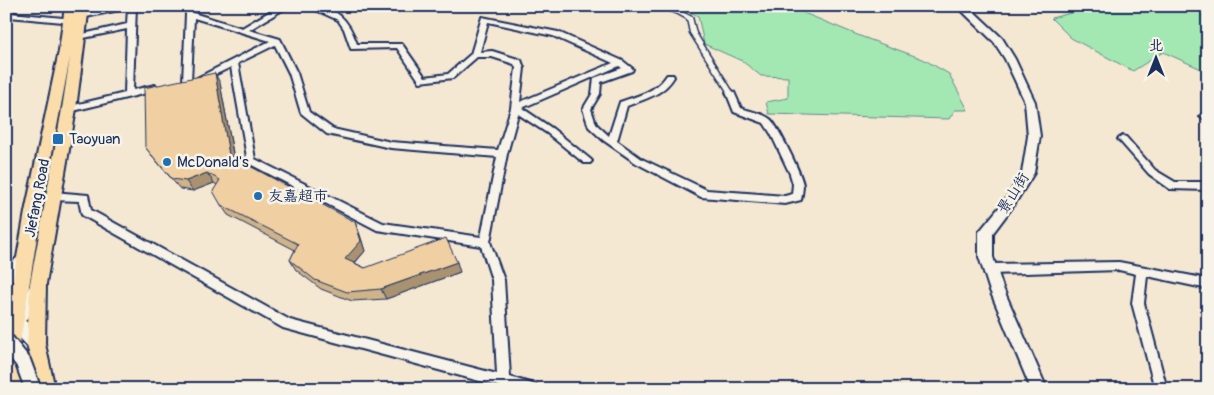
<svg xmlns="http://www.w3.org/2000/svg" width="1214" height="395" viewBox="0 0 1214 395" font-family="Pangolin,'LXGW WenKai TC',sans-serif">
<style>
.green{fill:#a3e7b2;stroke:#5f8b88}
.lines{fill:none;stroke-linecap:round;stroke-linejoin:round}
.pedestrian-casing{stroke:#1b2f5e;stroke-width:3}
.minor-casing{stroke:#1b2f5e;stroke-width:4}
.tertiary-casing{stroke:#1b2f5e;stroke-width:4}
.secondary-casing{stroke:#1b2f5e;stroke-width:4}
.primary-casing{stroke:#1b2f5e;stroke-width:4}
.pedestrian{fill:#f7f3e8;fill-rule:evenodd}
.minor{fill:#f7f3e8;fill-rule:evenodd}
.tertiary{fill:#f7f3e8;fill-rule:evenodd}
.secondary{fill:#f7f3e8;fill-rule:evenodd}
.primary{fill:#faddab;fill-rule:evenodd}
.secondary-bridge-casing{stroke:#1b2f5e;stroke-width:19;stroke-linecap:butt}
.secondary-bridge{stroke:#f7f3e8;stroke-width:15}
.wall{fill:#ceb38b;stroke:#1b2f5e}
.shaded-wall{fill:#a89271;stroke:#1b2f5e}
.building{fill:#f0d0a2;stroke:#1b2f5e}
.poi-dot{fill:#1f6fb2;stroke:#f7f3e8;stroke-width:2}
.labels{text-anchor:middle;stroke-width:5;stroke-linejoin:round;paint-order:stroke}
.poi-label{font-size:15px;fill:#1b2f5e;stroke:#f7f3e8;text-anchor:start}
.street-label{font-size:15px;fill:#1b2f5e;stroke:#f7f3e8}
</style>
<rect width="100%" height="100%" fill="#f5e8d3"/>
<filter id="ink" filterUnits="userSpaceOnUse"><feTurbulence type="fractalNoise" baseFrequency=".02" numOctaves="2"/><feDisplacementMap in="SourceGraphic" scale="10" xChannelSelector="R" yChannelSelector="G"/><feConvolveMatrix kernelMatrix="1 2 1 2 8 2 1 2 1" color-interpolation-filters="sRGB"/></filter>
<g filter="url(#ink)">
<!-- green -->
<path class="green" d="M678,6h109l73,30 63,23 26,15 19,36h-13l-6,9 -180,-5 -3,-12 22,-4v-21l-27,-1 -19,-15 -38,-17 -6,-28z
M1075,6h133v66l-45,-20 -30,19 -62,-33 -20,-20 28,-7z"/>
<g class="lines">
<!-- pedestrian casing -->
<g class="pedestrian-casing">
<path id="pedestrian" d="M652,6c15,0 27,4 40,11l4,16 37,59 -1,1h-4l-38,-60 -3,-14 -11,-6z"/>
</g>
<!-- minor casing -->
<g class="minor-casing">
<path id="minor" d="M115,6h21l-3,84 22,-5 4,3 -4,3 -86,21 -3,-1 -1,-2 1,-2 59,-14 2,-64 -48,10 -4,-2 4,-2 48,-11 1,-16 -65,14 -54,-5h-3v-8l5,4 52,5z
M184,6h8l1,7 49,15 37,-22h10l-40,24 31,9 17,34 12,39 24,17 58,13 107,8 13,-42 5,-40 -2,-4 -22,-7h-15l-24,21 -33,4 -23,-34 -46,1 -7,-20 -6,-9 -31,-14c29,0 41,12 50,38h45l23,33 23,-3 23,-20 11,-37 76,15 65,29 10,8 -1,2 -31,11 -1,12 -9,15 5,15 13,12 11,-34c17,-6 36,-10 47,-27h6l1,2c-11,18 -29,22 -47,29l-10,35 25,18 65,31 78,6 7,-2 1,-10 -3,-10 -19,-40 -7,-11 -30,-11 -8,-20 4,-3 4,3 7,16c8,3 22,5 29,11 7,5 32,56 33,66 0,4 -1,10 -2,15l-16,4 -84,-7 -65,-34 -33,-23 -14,-13 -6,-18 9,-15 2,-16 28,-10 -3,-2 -97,42 31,21 37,30 2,2 -2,2h-6l-37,-30 -29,-19 -11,40 -17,88 14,38 6,97 26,8 2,4h-29l-226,-61 -201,-113 -3,-14 -26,-1 -4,-1 -1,-3 1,-3 4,-1 35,3 3,15 199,110 207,54 -5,-94 -11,-34 -104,-16 -129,-67 -17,-96 -27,13h-6l-1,-2 73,-37 -76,-23 -3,63 -1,2h-6l-1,-2 3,-67zM488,22l65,14 60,27 -93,39 4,-34 -3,-8 -29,-9 -12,1zM275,45l14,28 12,40 26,21 64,14 106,9 -16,80 -98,-14 -128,-64 -17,-96z
M1204,113l4,1v8l-8,-6z
M1123,136l3,1 29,33 20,12h33v8l-38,-1 -21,-15 -29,-33 -2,-2z
M1119,262l89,17v10l-61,-13 -3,27 23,86h-12l-23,-86 4,-29 -17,-4 -129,4 -4,-2 -1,-3 1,-3 4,-2z"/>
</g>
<!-- tertiary casing -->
<g class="tertiary-casing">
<path id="tertiary" d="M957,6h11l34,32 13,21 20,43 5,34 -6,37 -20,32 -21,28v24l10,31 44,101h-16l-42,-101 -10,-31v-25l27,-33 16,-26 6,-37 -3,-34 -20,-43 -11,-17z"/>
</g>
<!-- secondary casing -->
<g class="secondary-casing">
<path id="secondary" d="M26,252l5,2 2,4c-4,9 -17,23 -27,26v-16l15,-14z
M36,283l5,1 3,5 -12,25 -7,6 11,11 8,13 -2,5 -6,2c-12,-4 -16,-18 -30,-23v-15l4,1 10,-10 11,-20z"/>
</g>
<!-- primary casing -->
<g class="primary-casing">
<path id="primary" d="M65,6h12l-4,33 4,-33h12l-13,103 -30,175 -1,60 10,45h-18l-10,-45 3,-60 32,-175 8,-52 -29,155 -24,149 7,28h-18v-69l19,-108 34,-161z"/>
</g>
<!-- pedestrian -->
<use href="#pedestrian" class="pedestrian"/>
<!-- minor -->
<use href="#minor" class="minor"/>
<!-- tertiary -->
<use href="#tertiary" class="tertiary"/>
<!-- secondary -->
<use href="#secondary" class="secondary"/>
<!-- primary -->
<use href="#primary" class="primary"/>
<!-- secondary-bridge casing -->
<g class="secondary-bridge-casing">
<path id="secondary-bridge" d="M6,341l17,21 10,27"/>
</g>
<!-- secondary-bridge -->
<use href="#secondary-bridge" class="secondary-bridge"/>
</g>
<!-- wall -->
<path class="wall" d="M220,83l14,75 125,74 6,19 -10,12 10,5 95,4 -74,27 -34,2 -31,-12 -25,-19 -6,-10 5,-10 -67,-35 -7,-10 -4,-20 -3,-2 -21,8 -13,-2 -27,-32 -8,-10z"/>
<!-- shaded-wall -->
<path class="shaded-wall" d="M215,73l5,10 15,82 -6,-10z
M207,173l7,10 -21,8 -7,-10z
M355,222l4,10 6,19 -15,17 -5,-9z
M457,262l3,10 -74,27 -5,-10z"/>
<!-- building -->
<path class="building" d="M215,73l14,82 126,67 6,19 -16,18 20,9 81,-30 11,24 -76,27 -34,3 -32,-12 -25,-20 8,-16 -77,-39 -8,-14 7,-11 -13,-7 -21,8 -14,-2 -27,-32 -1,-59z"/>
</g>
<!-- markers -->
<g class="poi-dot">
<rect x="52" y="133" width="12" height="12" rx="2.5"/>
<circle cx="167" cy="162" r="5"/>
<circle cx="258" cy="196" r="5"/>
</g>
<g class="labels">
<!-- poi labels -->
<g class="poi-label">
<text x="69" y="144">Taoyuan</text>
<text x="177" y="167">McDonald's</text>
<text x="268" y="201">友嘉超市</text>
</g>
<!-- street labels -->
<g class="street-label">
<text transform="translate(1013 193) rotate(-58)" y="5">景山街</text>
<text transform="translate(37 198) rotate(-79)" y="5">Jiefang Road</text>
</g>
</g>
<!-- margin -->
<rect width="1214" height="395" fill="none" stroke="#f7f3e8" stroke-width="25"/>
<rect x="12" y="12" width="1189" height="370" fill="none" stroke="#1b2f5e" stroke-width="2" filter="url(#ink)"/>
<!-- north arrow -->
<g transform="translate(1156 58)" stroke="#f7f3e8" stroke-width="4" paint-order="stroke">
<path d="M0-4L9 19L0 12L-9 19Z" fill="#1b2f5e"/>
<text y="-8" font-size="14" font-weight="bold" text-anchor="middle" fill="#1b2f5e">北</text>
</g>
</svg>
